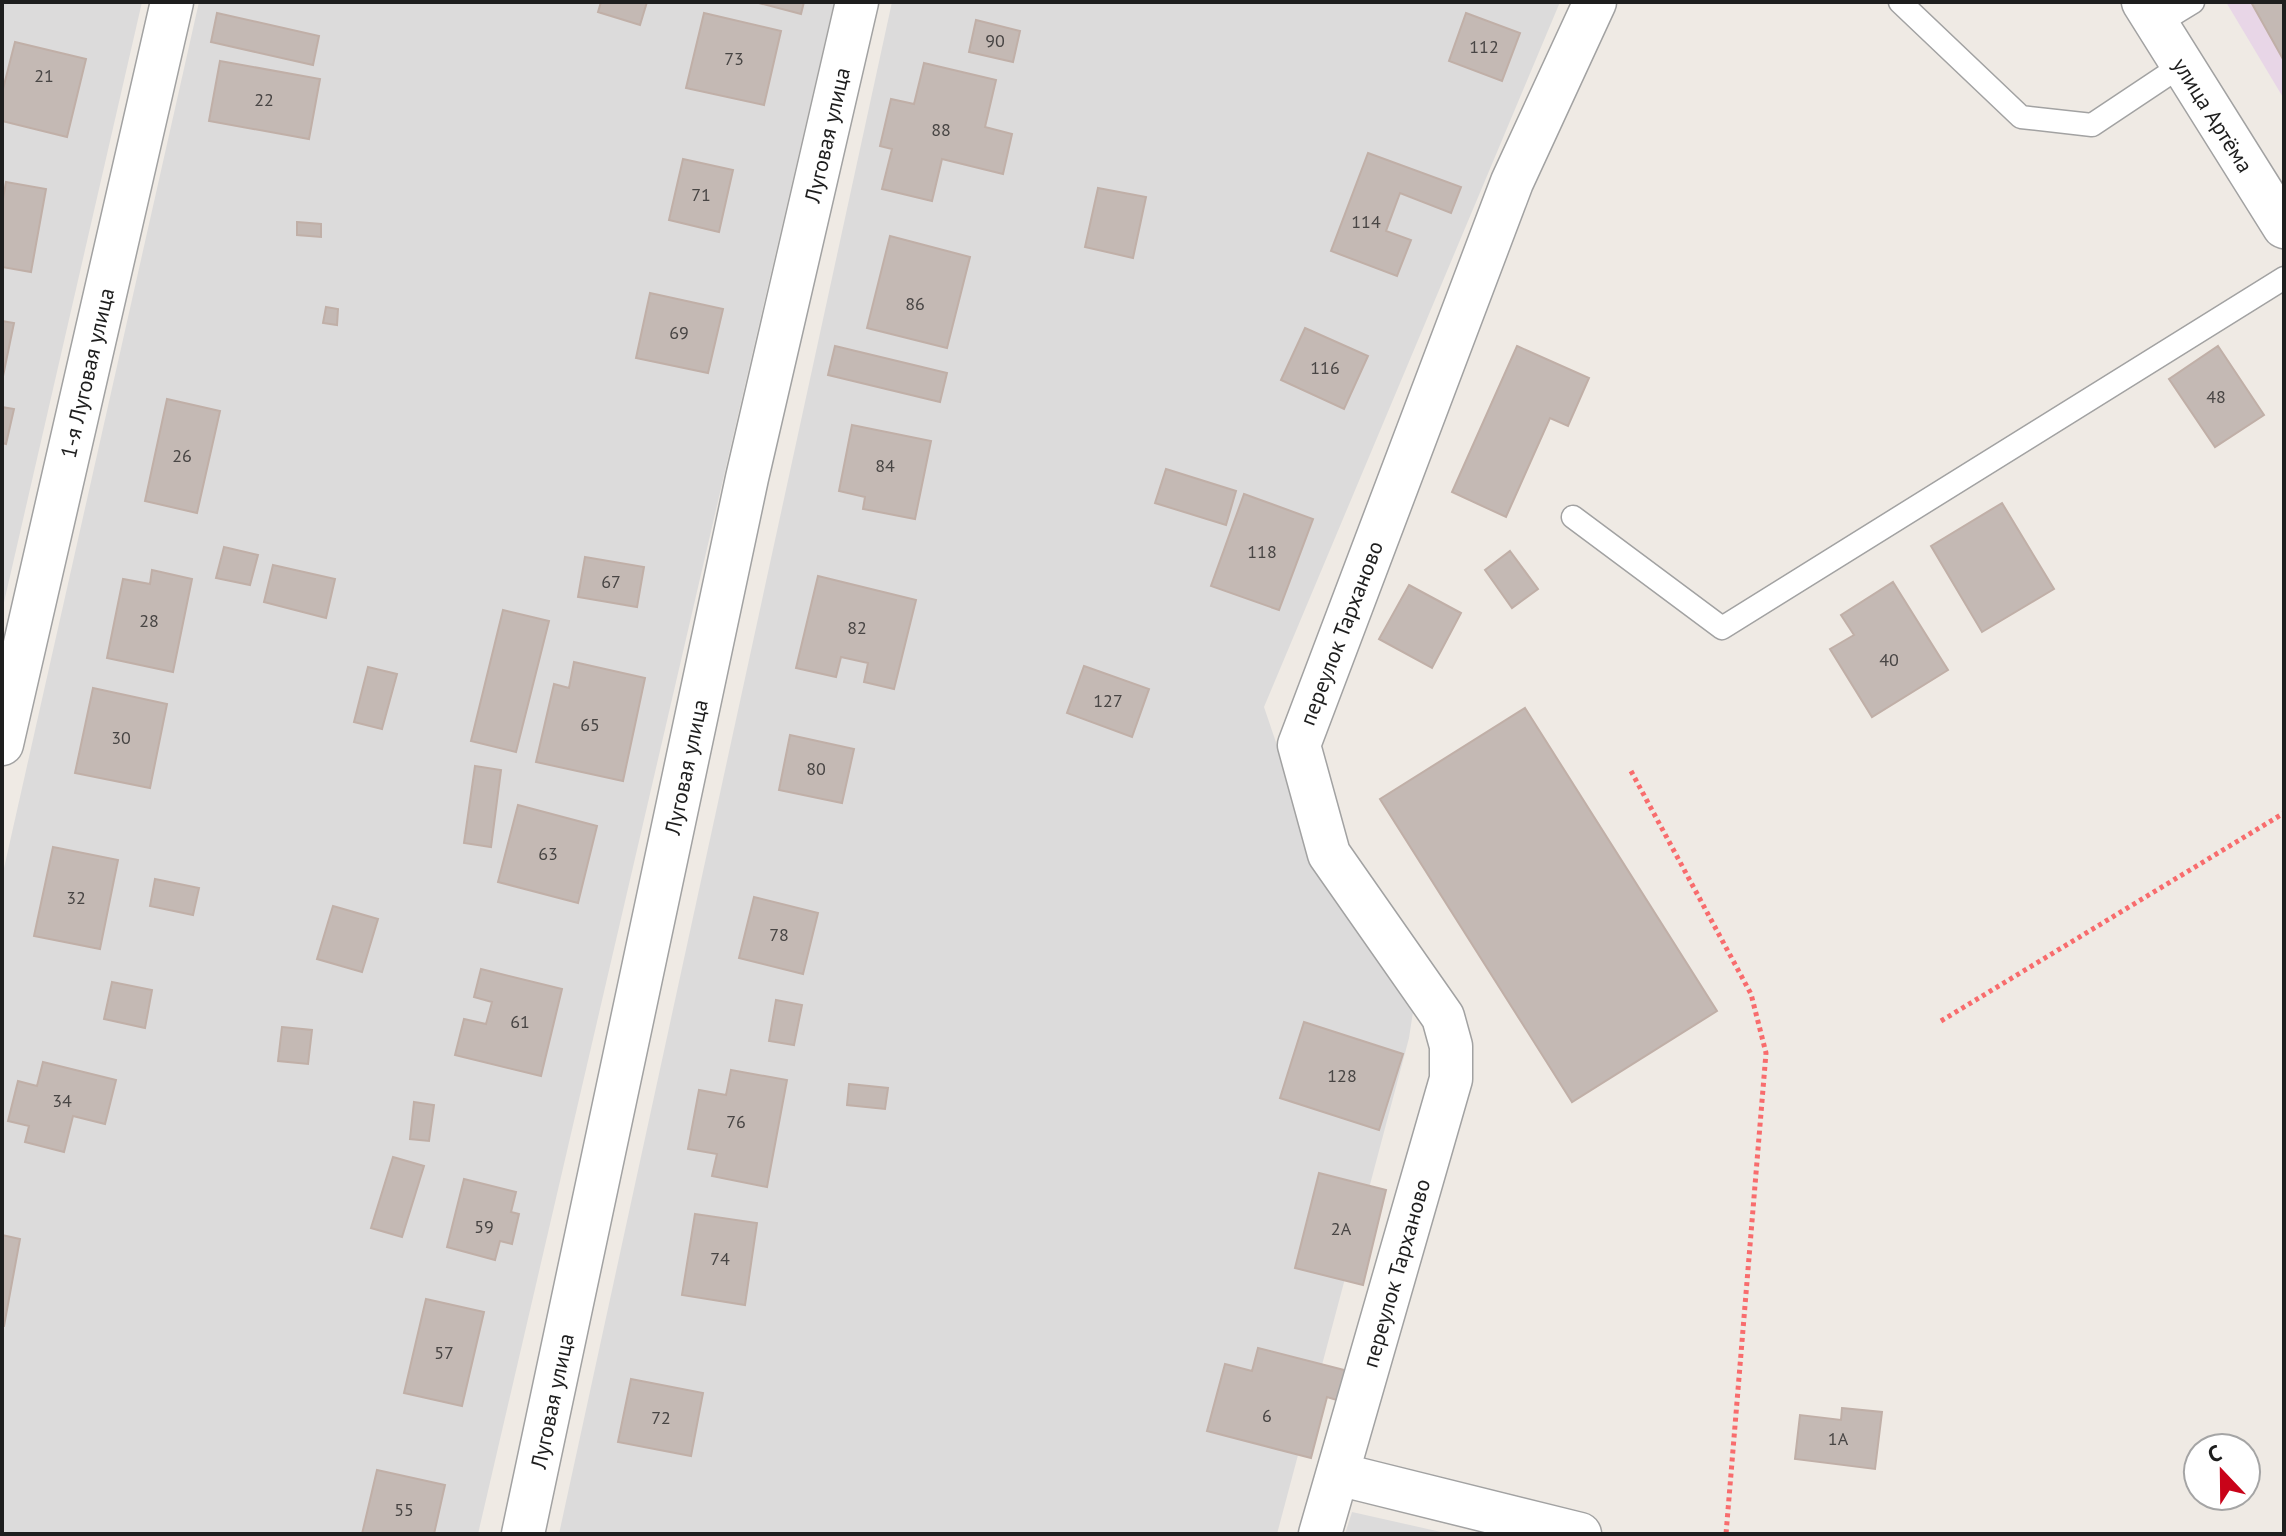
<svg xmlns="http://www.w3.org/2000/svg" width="2286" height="1536" viewBox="0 0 2286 1536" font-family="'PT Sans',sans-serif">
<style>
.residential{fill:#dcdbdb}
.industrial{fill:#e8d6e7}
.building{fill:#c4b9b4;stroke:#c0afa7;stroke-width:2}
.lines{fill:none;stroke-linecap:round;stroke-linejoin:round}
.lane-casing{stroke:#a2a2a2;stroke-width:25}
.street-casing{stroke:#a2a2a2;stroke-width:45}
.path{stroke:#f86c6d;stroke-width:5;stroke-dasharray:4 4;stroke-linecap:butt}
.lane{stroke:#fff;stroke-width:22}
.street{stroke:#fff;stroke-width:42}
.labels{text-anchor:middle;stroke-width:8;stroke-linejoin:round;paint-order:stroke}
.number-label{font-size:18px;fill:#484544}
.street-label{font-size:22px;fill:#1e1e1e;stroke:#fff}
</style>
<rect width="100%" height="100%" fill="#efeae4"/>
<!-- residential -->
<path class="residential" d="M2,2h140l-140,609z
M199,2h635l-356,1532h-476v-657z
M892,2h668l-296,705 48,141 103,151 -6,39 -132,496h-718z
M1352,1512l98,22h-105z"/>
<!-- industrial -->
<path class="industrial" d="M2226,2h58v97z"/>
<!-- building -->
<path class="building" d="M601,2h46l-7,23 -42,-13z
M755,2h49l-3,12z
M2251,2h33v59z
M217,13l102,23 -6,29 -102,-23z
M704,13l77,18 -17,74 -78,-17z
M1466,13l54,20 -18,48 -53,-20z
M976,20l44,11 -7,31 -44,-10z
M15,42l71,17 -19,78 -65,-16v-28z
M220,61l100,18 -11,60 -100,-18z
M924,63l72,17 -11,47 27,7 -9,40 -61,-15 -10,42 -50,-12 10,-40 -12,-3 11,-47 23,5z
M1368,153l93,34 -10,26 -51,-20 -14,38 25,9 -14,36 -66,-25z
M683,159l50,11 -14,62 -50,-12z
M6,182l40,7 -15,83 -29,-5v-63z
M1098,188l48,9 -13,61 -48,-11z
M297,222l24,2v13l-24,-2z
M890,236l80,21 -23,91 -80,-20z
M650,293l73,16 -15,64 -72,-15z
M326,307l12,2 -1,16 -14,-2z
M2,321l12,2 -12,58z
M1305,328l63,28 -24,53 -63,-29z
M835,346l112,27 -7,29 -112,-27z
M1517,346l72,32 -21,48 -18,-8 -44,99 -54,-25z
M2218,346l46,69 -49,32 -46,-68z
M167,399l53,12 -23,102 -52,-12z
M2,407l12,2 -8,35 -4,-1z
M852,425l79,16 -16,78 -52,-10 2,-12 -26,-6z
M1166,469l70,22 -10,34 -71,-22z
M1244,494l69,25 -34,91 -68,-24z
M2002,503l52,86 -72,43 -51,-86z
M224,547l34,8 -8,30 -34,-7z
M1510,551l28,38 -26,19 -27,-38z
M585,557l59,10 -7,40 -59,-10z
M273,565l62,14 -9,39 -62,-16z
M152,570l40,9 -19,93 -66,-14 16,-79 27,5z
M818,576l98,24 -22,89 -30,-7 4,-19 -27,-6 -5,20 -40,-9z
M1893,582l55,88 -76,47 -42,-68 24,-14 -13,-20z
M1409,585l52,28 -29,55 -53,-29z
M503,610l46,11 -33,131 -45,-11z
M574,662l71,16 -22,103 -87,-19 18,-78 15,4z
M1084,666l65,23 -17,48 -65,-24z
M368,667l29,7 -15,55 -28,-7z
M93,688l74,16 -17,84 -75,-15z
M1525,708l192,303 -145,91 -192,-303z
M790,735l64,14 -12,54 -63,-13z
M475,766l26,4 -10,77 -27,-4z
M518,805l79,21 -19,77 -80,-21z
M53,847l65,13 -18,89 -66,-13z
M155,879l44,9 -6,27 -43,-9z
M754,897l64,16 -15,61 -64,-16z
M333,906l45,13 -16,53 -45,-13z
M481,969l81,20 -21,87 -86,-21 9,-36 22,5 6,-22 -18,-5z
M112,982l40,8 -7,38 -41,-9z
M776,1000l26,5 -8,40 -25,-4z
M1304,1022l99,32 -24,76 -99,-32z
M282,1027l30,3 -4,34 -30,-3z
M43,1062l73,18 -11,44 -32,-8 -9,36 -39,-10 4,-16 -21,-5 10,-40 19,5z
M731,1070l56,10 -20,107 -55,-11 5,-22 -29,-5 11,-59 27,5z
M849,1084l39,4 -3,21 -38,-4z
M414,1102l20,3 -5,36 -19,-2z
M393,1157l31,9 -22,71 -31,-9z
M1319,1173l67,17 -23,95 -68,-17z
M464,1179l52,13 -5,20 8,2 -7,30 -12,-3 -5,19 -48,-13z
M695,1214l62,9 -12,82 -63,-10z
M2,1235l18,4 -16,87h-2z
M426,1299l58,13 -22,94 -58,-13z
M1258,1348l90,23 -8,30 -13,-4 -16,61 -104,-27 18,-67 27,7z
M631,1379l72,14 -12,63 -73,-14z
M1842,1408l40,4 -7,57 -80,-10 5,-44 41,5z
M377,1470l68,15 -11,49h-72z"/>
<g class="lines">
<!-- lane casing -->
<g class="lane-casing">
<path id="lane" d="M1900,2l121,115 71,8 90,-60
M2157,24l36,-22
M1573,517l149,111 562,-350"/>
</g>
<!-- street casing -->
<g class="street-casing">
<path id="street" d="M2143,2l141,225
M2,744l170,-742
M1338,1474l242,60
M523,1534l224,-1056 110,-476
M1320,1534l131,-455v-33l-8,-29 -114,-163 -30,-109 213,-563 83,-180"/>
</g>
<!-- path -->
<path class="path" d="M1631,771l120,223 15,59 -40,481
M1941,1021l343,-208"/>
<!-- lane -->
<use href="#lane" class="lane"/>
<!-- street -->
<use href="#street" class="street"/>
</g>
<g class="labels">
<!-- number labels -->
<g class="number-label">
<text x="995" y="47">90</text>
<text x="1484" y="53">112</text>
<text x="734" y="65">73</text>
<text x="44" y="82">21</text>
<text x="264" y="106">22</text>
<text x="941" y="136">88</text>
<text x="701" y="201">71</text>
<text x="1366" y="228">114</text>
<text x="915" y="310">86</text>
<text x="679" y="339">69</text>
<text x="1325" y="374">116</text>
<text x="2216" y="403">48</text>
<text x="182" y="462">26</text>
<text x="885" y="472">84</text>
<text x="1262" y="558">118</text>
<text x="611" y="588">67</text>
<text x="149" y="627">28</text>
<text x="857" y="634">82</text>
<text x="1889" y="666">40</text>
<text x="1108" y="707">127</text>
<text x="590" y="731">65</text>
<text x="121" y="744">30</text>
<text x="816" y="775">80</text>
<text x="548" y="860">63</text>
<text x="76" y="904">32</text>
<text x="779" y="941">78</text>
<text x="520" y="1028">61</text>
<text x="1342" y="1082">128</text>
<text x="62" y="1107">34</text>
<text x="736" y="1128">76</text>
<text x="484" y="1233">59</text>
<text x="1341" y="1235">2А</text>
<text x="720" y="1265">74</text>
<text x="444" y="1359">57</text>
<text x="1267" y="1422">6</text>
<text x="661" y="1424">72</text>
<text x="1838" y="1445">1А</text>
<text x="404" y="1516">55</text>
</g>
<!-- street labels -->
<g class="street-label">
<text transform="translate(2213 115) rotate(58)" y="8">улица Артёма</text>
<text transform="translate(827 135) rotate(-77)" y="8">Луговая улица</text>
<text transform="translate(87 373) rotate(-77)" y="8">1-я Луговая улица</text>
<text transform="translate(1341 633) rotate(-69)" y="8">переулок Тарханово</text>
<text transform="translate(686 767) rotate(-78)" y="8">Луговая улица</text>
<text transform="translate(1396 1273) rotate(-74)" y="8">переулок Тарханово</text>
<text transform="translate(552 1401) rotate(-78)" y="8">Луговая улица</text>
</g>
</g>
<!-- border -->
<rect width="2286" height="1536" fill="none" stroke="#1e1e1e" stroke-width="8"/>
<!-- north arrow -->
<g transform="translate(2222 1472) rotate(338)"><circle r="38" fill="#ffffff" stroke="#a5a5a5" stroke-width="2"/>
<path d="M0-6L14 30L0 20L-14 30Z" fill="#c90319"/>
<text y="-12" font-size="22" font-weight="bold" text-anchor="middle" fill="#1e1e1e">С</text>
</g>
</svg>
